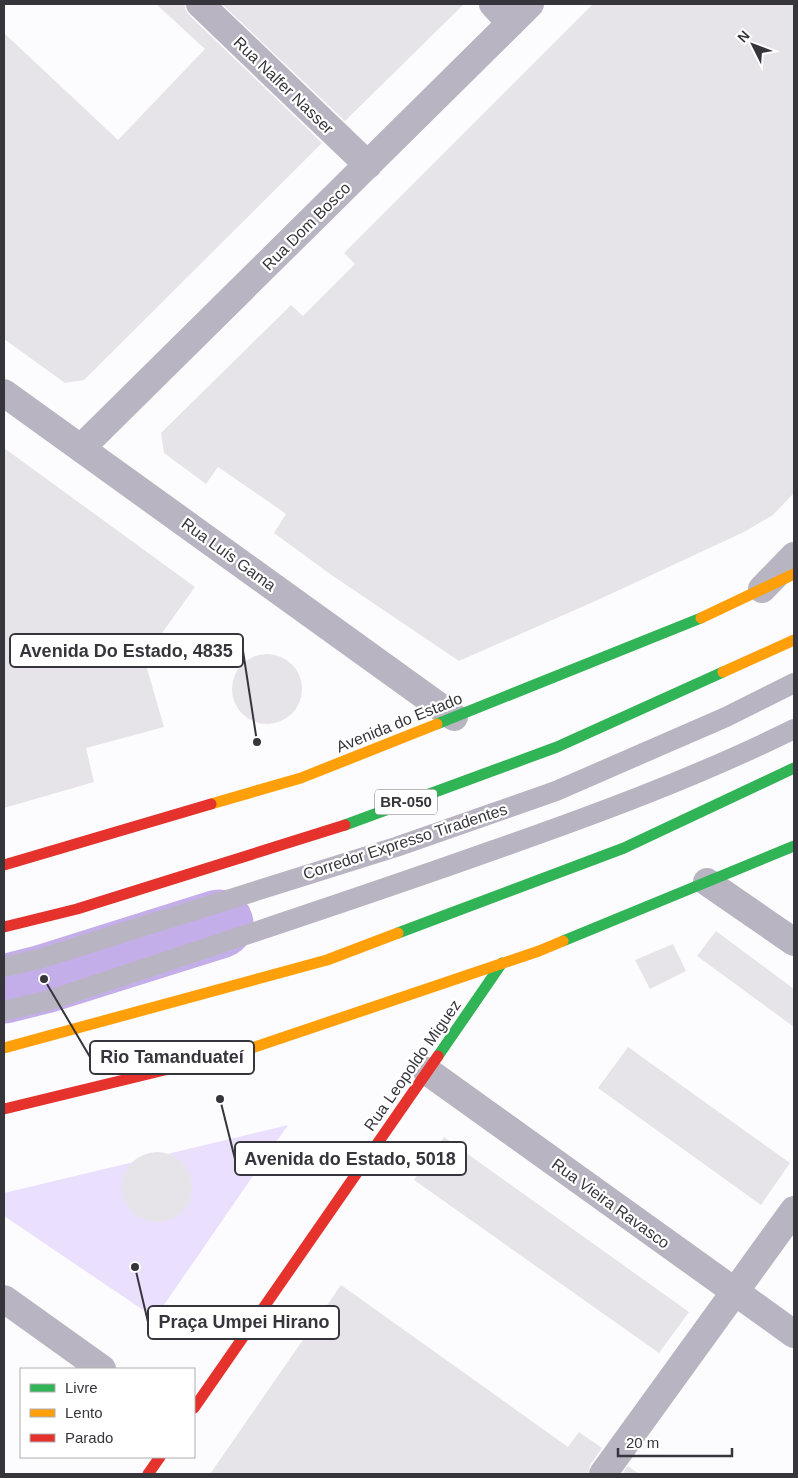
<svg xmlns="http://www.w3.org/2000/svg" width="798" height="1478" viewBox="0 0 798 1478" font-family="Arial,sans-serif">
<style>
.green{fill:#eae0fe}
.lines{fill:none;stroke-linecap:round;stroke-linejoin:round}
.river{stroke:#c4aeea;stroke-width:69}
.building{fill:#e6e4e9}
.lane{stroke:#b9b4c1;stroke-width:20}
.street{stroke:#b9b4c1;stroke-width:28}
.fast{stroke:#30b455;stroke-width:11}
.slow{stroke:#ff9f0a;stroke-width:11}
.jam{stroke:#e5322d;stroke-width:11}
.labels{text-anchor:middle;stroke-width:4.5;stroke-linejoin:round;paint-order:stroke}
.shield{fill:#fff;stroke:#737276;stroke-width:1}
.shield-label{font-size:15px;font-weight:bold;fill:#37353c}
.street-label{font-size:16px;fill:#37353c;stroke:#fff}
.leader{fill:none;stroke:#37353c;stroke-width:2}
.callout-dot{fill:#37353c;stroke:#fff;stroke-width:2}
.callout{fill:#fff;stroke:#37353c;stroke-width:2}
.callout-label{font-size:18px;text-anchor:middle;font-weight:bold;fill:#37353c}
</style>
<rect width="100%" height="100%" fill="#fcfbfd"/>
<!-- green -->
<path class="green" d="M288,1125l-133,193 -151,-102v-23z"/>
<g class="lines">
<!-- river -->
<path class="river" d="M4,989l40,-10 175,-55"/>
</g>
<!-- building -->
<path class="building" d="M156,4h29v5l4,6 133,128 -238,237 -19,3 -61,-44v-306l114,107 87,-91z
M222,4h242l-119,117z
M593,4h201v489l-21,22 -29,17 -142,66 -143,63 -129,-87 -56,-41 12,-19 -14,-10 -54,-37 -12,17 -42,-31 -3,-20 130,-128 12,11 52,-52 -11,-11z
M4,448l191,139 -51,71 20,69 -78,21 8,34 -90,26z
M232 689a35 35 0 1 1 70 0a35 35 0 1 1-70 0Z
M716,931l78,58v38l-97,-71z
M673,944l13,27 -36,18 -15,-29z
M628,1047l162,116 -29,42 -163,-117z
M444,1137l245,175 -30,41 -245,-173z
M122 1187a35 35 0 1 1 70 0a35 35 0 1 1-70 0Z
M341,1285l227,162 11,-15 23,16 -12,17 -2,9h-378z
M628,1466l11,8h-17z"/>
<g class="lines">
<!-- lane -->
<path class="lane" d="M4,967l35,-8 357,-112 160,-56 170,-74 68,-34
M4,1011l46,-11c147,-49 295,-97 441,-149 103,-36 206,-74 303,-122"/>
<!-- street -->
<path class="street" d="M200,4l168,161
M493,4l18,19
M4,393l450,324
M81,448l449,-444
M762,589l32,-33
M707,882l87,60
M427,1071l367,263
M4,1299l98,70
M603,1474l191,-264"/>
<!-- fast -->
<path class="fast" d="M437,724l264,-106
M345,825l212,-78 166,-75
M398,933l226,-85 170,-80
M563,941l231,-95
M438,1056l64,-93"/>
<!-- slow -->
<path class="slow" d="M701,618l93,-44
M723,672l71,-32
M211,804l90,-26 136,-54
M4,1048l323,-88 71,-27
M243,1051l296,-100 24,-10"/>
<!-- jam -->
<path class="jam" d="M4,865l207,-61
M4,927l73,-18 268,-84
M4,1109l239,-58
M194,1408l244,-352
M148,1474l12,-17"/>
</g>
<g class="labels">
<!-- shield labels -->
<rect class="shield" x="375" y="789.5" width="62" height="25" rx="4"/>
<g class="shield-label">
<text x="406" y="807">BR-050</text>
</g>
<!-- street labels -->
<g class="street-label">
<text transform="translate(284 85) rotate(44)" y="6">Rua Nalfer Nasser</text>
<text transform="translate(306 226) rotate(-45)" y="6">Rua Dom Bosco</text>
<text transform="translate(229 554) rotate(36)" y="6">Rua Luís Gama</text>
<text transform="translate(399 722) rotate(-22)" y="6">Avenida do Estado</text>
<text transform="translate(405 841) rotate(-18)" y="6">Corredor Expresso Tiradentes</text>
<text transform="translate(412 1065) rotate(-55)" y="6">Rua Leopoldo Miguez</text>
<text transform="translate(611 1203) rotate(36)" y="6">Rua Vieira Ravasco</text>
</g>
</g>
<!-- callouts -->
<path class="leader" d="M257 742L243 651M44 979L90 1057M220 1099L235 1159M135 1267L148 1322"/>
<g class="callout-dot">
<circle cx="257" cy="742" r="5"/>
<circle cx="44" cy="979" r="5"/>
<circle cx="220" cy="1099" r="5"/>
<circle cx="135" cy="1267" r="5"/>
</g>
<g class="callout">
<rect x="10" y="634" width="233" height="33" rx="5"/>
<rect x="90" y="1041" width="164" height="33" rx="5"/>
<rect x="235" y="1142" width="231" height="33" rx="5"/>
<rect x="148" y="1306" width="191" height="33" rx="5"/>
</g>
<g class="callout-label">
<text x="126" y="657">Avenida Do Estado, 4835</text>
<text x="172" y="1063">Rio Tamanduateí</text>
<text x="350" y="1165">Avenida do Estado, 5018</text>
<text x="244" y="1328">Praça Umpei Hirano</text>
</g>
<!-- border -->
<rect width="798" height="1478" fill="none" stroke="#37353c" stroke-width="10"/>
<!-- legend -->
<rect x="20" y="1368" width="175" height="90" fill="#ffffff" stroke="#afaeb1"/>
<rect x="30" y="1384" width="25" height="8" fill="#30b455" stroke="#afaeb1"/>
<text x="65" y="1393" font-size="15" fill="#37353c">Livre</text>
<rect x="30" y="1409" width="25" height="8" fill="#ff9f0a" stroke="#afaeb1"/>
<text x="65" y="1418" font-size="15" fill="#37353c">Lento</text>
<rect x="30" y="1434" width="25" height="8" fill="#e5322d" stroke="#afaeb1"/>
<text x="65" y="1443" font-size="15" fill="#37353c">Parado</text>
<!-- north arrow -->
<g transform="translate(753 45) rotate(312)" stroke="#ffffff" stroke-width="4" paint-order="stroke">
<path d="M0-4L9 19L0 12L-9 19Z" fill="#37353c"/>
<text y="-8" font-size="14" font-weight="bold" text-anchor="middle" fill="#37353c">N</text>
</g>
<!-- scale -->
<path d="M618 1448v8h114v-8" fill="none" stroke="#37353c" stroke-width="2.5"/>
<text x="626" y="1448" font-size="15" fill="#37353c" stroke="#ffffff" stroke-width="4" paint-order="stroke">20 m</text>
</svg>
